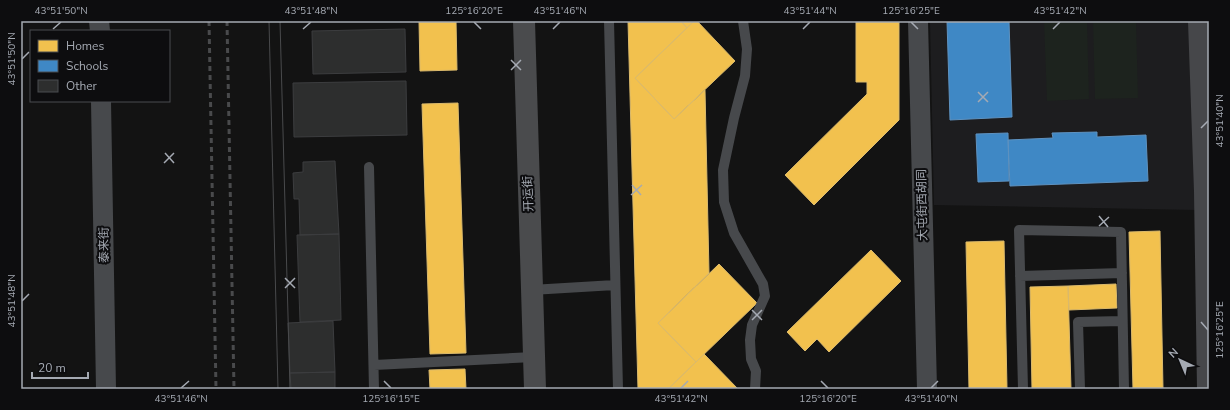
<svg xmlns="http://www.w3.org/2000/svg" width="1230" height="410" viewBox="0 0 1230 410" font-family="'Nunito Sans','Noto Sans SC',sans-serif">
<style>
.built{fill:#1d1d1f}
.park{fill:#1d231e}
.homes{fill:#f2c14e;stroke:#dbba6c}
.schools{fill:#3f88c5;stroke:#5e92c0}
.building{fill:#2d2e2e;stroke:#3c3d3f}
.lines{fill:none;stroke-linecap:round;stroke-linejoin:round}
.lane{stroke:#47494c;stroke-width:10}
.street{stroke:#47494c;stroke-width:20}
.secondary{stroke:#46474a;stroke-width:22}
.primary{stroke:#4a4b4d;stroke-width:22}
.tram{stroke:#494a4c;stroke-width:1}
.rail{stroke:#494a4c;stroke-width:3;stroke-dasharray:5 4;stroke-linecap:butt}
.ticks{fill:none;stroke:#a5aab3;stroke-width:1.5}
.labels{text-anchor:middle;stroke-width:4;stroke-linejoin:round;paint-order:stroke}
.street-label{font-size:12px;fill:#a5aab3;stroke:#0d0d0f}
.neatline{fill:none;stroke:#a5aab3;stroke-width:1.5}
.ticks-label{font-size:10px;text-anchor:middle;fill:#a5aab3}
</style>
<rect width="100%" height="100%" fill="#131313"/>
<!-- built -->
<path class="built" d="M930,21h259l8,189 -263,-5z"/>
<!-- park -->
<path class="park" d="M1044,21h43l2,78 -42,2z
M1093,21h43l2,77 -43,1z"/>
<!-- homes -->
<path class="homes" d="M419,21h37l1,49 -37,1z
M628,21h53l6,7 -52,50 39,41 31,-29 4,183 -51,50 38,39 -28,27h-30z
M681,21h13l-7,7z
M694,21h3l38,40 -61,58 -39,-41z
M856,21h43v99l-85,85 -29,-30 82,-81v-12h-11z
M458,103l8,250 -36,1 -8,-250z
M1160,231l3,158h-30l-4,-157z
M1004,241l3,148h-38l-3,-147z
M871,250l30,31 -72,71 -12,-13 -12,12 -18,-19z
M719,264l38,39 -61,59 -38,-39z
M1116,284l1,24 -48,2 -1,-24z
M1068,286l3,103h-39l-2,-102z
M704,354l34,35h-70l28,-27z
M465,369l1,20h-36l-1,-19z"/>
<!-- schools -->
<path class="schools" d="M947,21h62l3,96 -62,3z
M1097,132v5l49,-2 2,46 -138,5 -2,-46 45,-2 -1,-5z
M1008,133l1,48 -31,1 -2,-48z"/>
<!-- building -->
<path class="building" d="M405,29l1,43 -93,2 -1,-43z
M406,81l1,54 -113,2 -1,-54z
M335,161l4,73 -39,1 -1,-36h-5l-1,-26 10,-1v-10z
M339,234l2,86 -41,2 -3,-87z
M333,321l2,51 -45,1 -2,-50z
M335,372v17h-44l-1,-16z"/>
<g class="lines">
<!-- lane -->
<path class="lane" d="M609,21l9,368
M743,21l4,28 -2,27 -11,42 -11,52 1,32 10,31 29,51 2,12 -13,29 -2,15 1,19 5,12 -1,18
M369,167l5,222
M1020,276l102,-3
M531,290l84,-5
M374,365l159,-8
M1023,389l-4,-159 102,2 3,157
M1080,389l-2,-67 44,-1"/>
<!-- street -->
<path class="street" d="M99,21l1,10
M918,21l9,368
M101,101l5,288"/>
<!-- secondary -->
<path class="secondary" d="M1199,21l6,170 3,198"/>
<!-- primary -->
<path class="primary" d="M524,21l11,368"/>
<!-- tram -->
<path class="tram" d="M269,21l9,368
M280,21l10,368"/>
<!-- rail -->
<path class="rail" d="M209,21l7,368
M227,21l7,368"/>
</g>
<!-- ticks -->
<path class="ticks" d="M474,22l7,7M911,22l7,7M53,29l8,-7M303,29l8,-7M553,29l7,-7M803,29l7,-7M1053,29l7,-7M22,59l7,-7M511,60l10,10M511,70l10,-10M978,92l10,10M978,102l10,-10M1201,128l7,-7M165,153l9,10M164,163l10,-10M632,185l9,10M631,195l11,-10M1099,216l9,11M1099,226l10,-9M285,278l10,10M285,288l10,-10M22,301l7,-7M752,310l10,10M752,320l10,-10M1201,322l7,8M384,381l7,7M821,381l7,7M181,388l8,-7M681,388l7,-7M931,388l7,-7"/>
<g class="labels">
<!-- street labels -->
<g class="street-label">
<text transform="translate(528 194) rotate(-92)" y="4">开运街</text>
<text transform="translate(922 205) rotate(-91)" y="4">大屯街西胡同</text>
<text transform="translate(104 245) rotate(-91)" y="4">泰来街</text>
</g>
</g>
<!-- border -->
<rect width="1230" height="410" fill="none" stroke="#0d0d0f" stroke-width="44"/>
<!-- legend -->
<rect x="30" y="30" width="140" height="72" fill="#0d0d0f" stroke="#4a4c51"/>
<rect x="38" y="40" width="20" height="12" fill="#f2c14e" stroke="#4a4c51"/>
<text x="66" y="50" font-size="12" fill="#a5aab3">Homes</text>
<rect x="38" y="60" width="20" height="12" fill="#3f88c5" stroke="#4a4c51"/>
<text x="66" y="70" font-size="12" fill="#a5aab3">Schools</text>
<rect x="38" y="80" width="20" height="12" fill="#2d2e2e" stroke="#4a4c51"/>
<text x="66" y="90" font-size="12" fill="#a5aab3">Other</text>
<!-- north arrow -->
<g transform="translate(1180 360) rotate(316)" stroke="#0d0d0f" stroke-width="3" paint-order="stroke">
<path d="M0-3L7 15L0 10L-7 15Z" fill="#a5aab3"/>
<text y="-6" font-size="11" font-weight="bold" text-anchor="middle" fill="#a5aab3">N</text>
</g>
<!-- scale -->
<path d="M32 372v6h56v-6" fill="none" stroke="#a5aab3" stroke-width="2"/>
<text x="38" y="372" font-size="12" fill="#a5aab3" stroke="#0d0d0f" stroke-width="3" paint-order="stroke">20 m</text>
<rect x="22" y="22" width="1186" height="366" class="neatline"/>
<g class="ticks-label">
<text x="61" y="14">43°51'50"N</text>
<text x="311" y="14">43°51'48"N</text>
<text x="474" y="14">125°16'20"E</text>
<text x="560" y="14">43°51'46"N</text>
<text x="810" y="14">43°51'44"N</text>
<text x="911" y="14">125°16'25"E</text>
<text x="1060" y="14">43°51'42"N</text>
<text transform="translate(11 59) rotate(-90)" y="4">43°51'50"N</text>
<text transform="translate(1219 121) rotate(-90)" y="4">43°51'40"N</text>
<text transform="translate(11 301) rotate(-90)" y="4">43°51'48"N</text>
<text transform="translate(1219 330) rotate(-90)" y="4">125°16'25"E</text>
<text x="181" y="402">43°51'46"N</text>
<text x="391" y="402">125°16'15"E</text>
<text x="681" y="402">43°51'42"N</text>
<text x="828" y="402">125°16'20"E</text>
<text x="931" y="402">43°51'40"N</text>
</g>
</svg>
